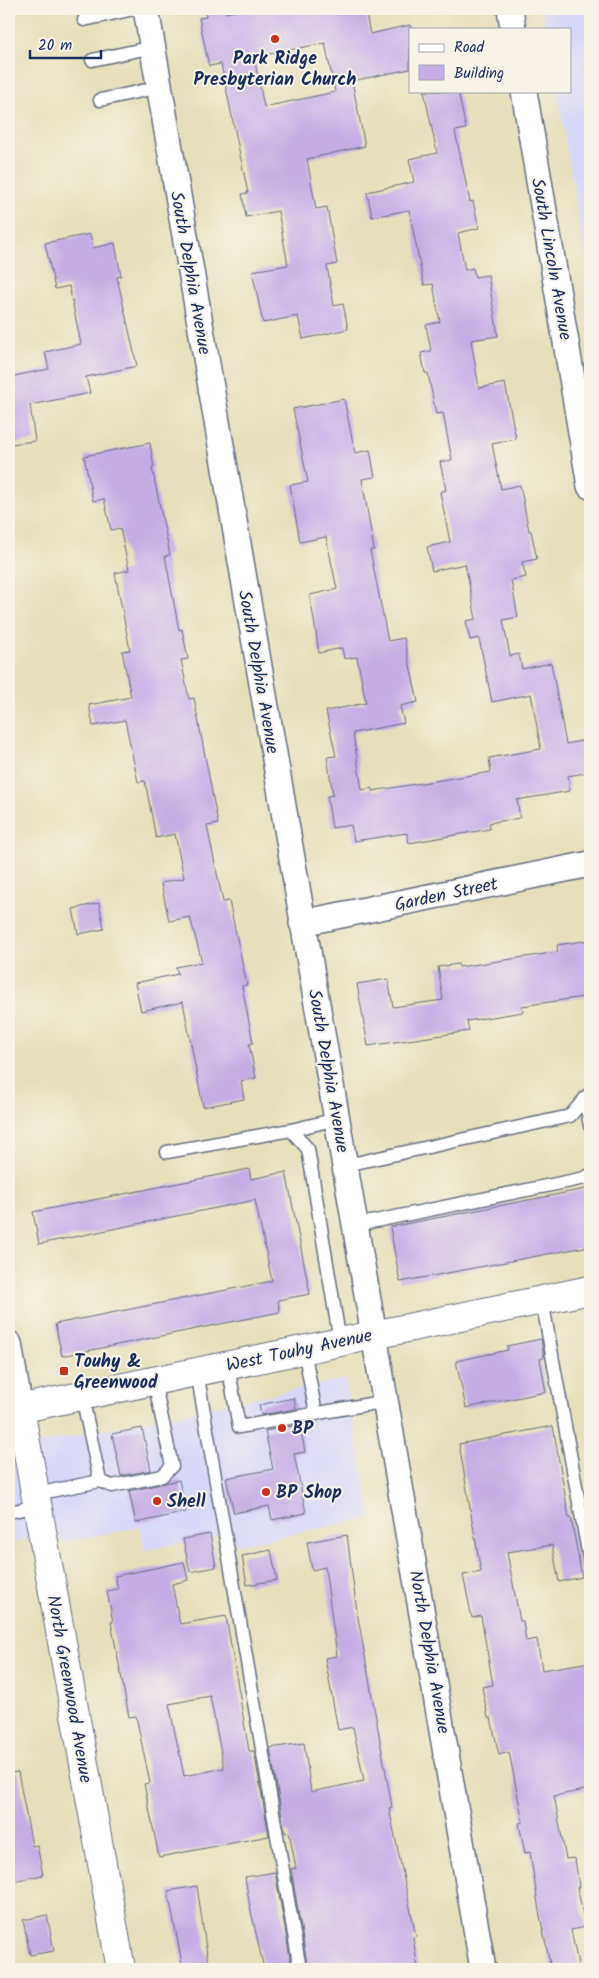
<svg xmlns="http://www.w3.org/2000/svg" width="599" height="1978" viewBox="0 0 599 1978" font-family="Kalam,sans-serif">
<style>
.built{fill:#d7d7f8}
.building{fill:#c5aee5;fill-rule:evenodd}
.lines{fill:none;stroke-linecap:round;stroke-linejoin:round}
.lane-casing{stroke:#626d7f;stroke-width:15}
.street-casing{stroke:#626d7f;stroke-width:28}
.secondary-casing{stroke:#626d7f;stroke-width:30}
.lane{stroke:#fff;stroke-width:12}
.street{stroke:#fff;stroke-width:25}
.secondary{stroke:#fff;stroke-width:28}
.poi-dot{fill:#c8321e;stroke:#f7f3e8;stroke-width:2}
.labels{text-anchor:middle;stroke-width:4;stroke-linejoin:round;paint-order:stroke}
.poi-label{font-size:18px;font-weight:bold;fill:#1b2f5e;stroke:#f7f3e8;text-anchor:start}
.street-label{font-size:18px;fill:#1b2f5e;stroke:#f7f3e8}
</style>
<rect width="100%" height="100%" fill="#f7f3e8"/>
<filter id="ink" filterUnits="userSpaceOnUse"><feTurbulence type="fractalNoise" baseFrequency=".02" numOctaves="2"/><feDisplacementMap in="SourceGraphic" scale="10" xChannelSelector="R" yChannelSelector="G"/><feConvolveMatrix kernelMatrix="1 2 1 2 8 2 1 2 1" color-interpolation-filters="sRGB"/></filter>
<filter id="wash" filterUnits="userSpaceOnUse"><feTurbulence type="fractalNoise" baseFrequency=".0096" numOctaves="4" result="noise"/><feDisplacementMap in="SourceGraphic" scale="20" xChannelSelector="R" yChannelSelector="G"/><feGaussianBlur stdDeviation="1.12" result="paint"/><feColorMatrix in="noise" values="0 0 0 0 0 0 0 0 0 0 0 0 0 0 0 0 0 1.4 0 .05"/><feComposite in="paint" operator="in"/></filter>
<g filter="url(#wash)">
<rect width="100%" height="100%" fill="#e6dfbb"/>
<!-- built -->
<path class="built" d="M542,9h48v277l-33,-195h13v-62h-24z
M345,1379l27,139 -136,27 -2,-12 -89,17 -5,-23 -79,16 -3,-10 -49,10v-93z"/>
<g id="blocks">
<!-- building -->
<path class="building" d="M205,9h20l1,4 18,-4h121l5,25 40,-9v44l-58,12 13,65 -58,13 9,50 11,-2 10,57 -10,2 7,40 9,-2 5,25 -45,10 -5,-23 -35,7 -11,-52 36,-6 -10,-54 -32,6 -4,-23 6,-1 -27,-129 -12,2 -10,-48 7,-1zM325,43l10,49 -71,15 -10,-50z
M424,91h34l8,38 -11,2 15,71 3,-1 6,27 -21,5 7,37 8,-2 2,9 13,-2 10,61 -27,4 8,48 26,-5 11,56 -24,5 9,45 19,-4 9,46h2l6,28 -15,3 4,15 -15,3 7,37 -15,3 7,36 9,-2 3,15 29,-6 15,81 20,-4 4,32 -22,4 2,15 -53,9 3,18 -31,5 1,6 -81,14 -2,-10 -53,8 -3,-16 -19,3 -5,-32 6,-1 -6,-38 9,-1 -10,-45 40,-8 -9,-46 -13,2 -2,-11 -23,5 -9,-58 27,-6 -11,-52 -26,5 -10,-57 18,-3 -15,-73 51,-10 11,54 15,-3 5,27 -13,2 12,71h-4l18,91 16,-3 14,64 -18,4 4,17 -51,10 9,57 10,-2v3l119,-19 -2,-14 52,-9 -10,-55 -39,8 -13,-64 -9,2 -4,-19 10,-2 -11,-55 -33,7 -5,-24 23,-5 -10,-50 6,-2 -6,-28 12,-2 -9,-47 -7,1 -8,-41h-3l-4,-20 10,-2 -5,-26 14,-3 -7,-38 -9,1 -15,-75 -37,7 -5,-25 47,-10 -5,-23 28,-6z
M90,234l3,14 22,-5 6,33 -4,1 20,89 -51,11 4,16 -60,12 5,36 -24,3 -2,-17v-50l40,-8 -4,-17 36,-8 -12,-58 -14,3 -10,-46z
M150,443l4,25h-2l18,87 -5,1 14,74 3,-1 6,30 -7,1 8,39 5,-1 24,126 -11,2 16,76 6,-1 18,84 -5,1 11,57 -4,1 7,34 -15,3 3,18 -41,8 -20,-105 -42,9 -6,-28 43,-9 -2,-7 26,-5 -12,-45 -21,4 -8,-38 23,-5 -9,-44 -19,4 -11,-57 -7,1 -13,-62 -32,6 -4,-21 42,-8 -9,-46 8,-1 -15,-77 14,-3 -9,-42 -9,2 -7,-31 -11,2 -9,-45z
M99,903l5,26 -26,5 -5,-25z
M590,940v56l-68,10 1,6 -56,9 2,10 -101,15 -11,-62 31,-5 5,28 50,-7 -5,-33 20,-3 1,3 99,-15 -1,-7z
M249,1169l2,10 35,-7 24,122 -32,6 2,12 -218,44 -7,-32 217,-43 -17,-81 -216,44 -6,-32z
M590,1188v58l-190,36 -10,-55z
M541,1339l3,19 -4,1 6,33 -80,16 -10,-47 52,-11 -1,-4z
M294,1398l2,11 -35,6 -2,-10z
M300,1425l5,27 -11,2 12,59 -34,7 -3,-14 -35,7 -8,-35 47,-9 -8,-38z
M553,1426l16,92h2l11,59 -23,5 -7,-37 -45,7 13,69h3l3,20 11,-2 5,31 48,-8v127l-36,7 12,63 9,-1 4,29h-2l9,40 -15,3 8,39h-28l-12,-58 -9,-59 -5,1 -6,-30 4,-1 -14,-70 -10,3 -8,-37h-3l-6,-31 11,-2 -12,-69 -9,2 -9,-43 18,-3 -22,-128z
M142,1428l9,42 -30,6 -9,-42z
M179,1480l7,32 -50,11 -7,-32z
M210,1534l6,33 -26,5 -7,-33z
M347,1535l10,77 35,195 -3,1 27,128 -3,1 5,32h-110l-17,-100 5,-1 -7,-36 -4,1 -15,-85 34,-5 7,49 53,-11 -11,-54 -15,3 -13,-72 12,-2 -12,-89 -13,3 -5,-28z
M271,1550l6,30 -30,5 -5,-29z
M184,1562l4,18 -16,4 8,40 46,-8 23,135h5l15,85 -110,21 -15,-73 6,-1 -14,-67 -7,1 -18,-95h2l-6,-31 11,-2 -3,-13zM210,1696l14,72 -40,8 -15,-72z
M18,1772l14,74 5,-1 6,30 -34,7v-109z
M275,1872l17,97h-28l-14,-62 -5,-30z
M197,1886l12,83h-26l-15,-78z
M47,1915l7,36 -24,4 -7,-35z"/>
</g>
</g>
<g filter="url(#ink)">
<use href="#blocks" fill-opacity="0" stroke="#626d7f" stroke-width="1"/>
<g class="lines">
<!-- lane casing -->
<g class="lane-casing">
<path id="lane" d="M84,20l50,-11
M92,60l61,-13
M100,100l60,-13
M585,1098l5,28
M291,1130l46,-11
M167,1152l124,-22 17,19 32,193
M346,1165l224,-49 20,-23
M356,1225l229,-47 5,-3
M542,1300l48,263
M304,1349l12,65
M228,1365l11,62 148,-26
M197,1372l103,597
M82,1396l18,85 12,5 50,-10 10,-10 -18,-85
M36,1494l64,-13
M9,1512l28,-6"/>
</g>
<!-- street casing -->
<g class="street-casing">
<path id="street" d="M146,9c111,654 226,1307 337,1960
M510,9l3,20
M524,91l66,395
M302,923l288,-59
M9,1344l11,65"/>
</g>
<!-- secondary casing -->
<g class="secondary-casing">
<path id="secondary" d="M20,1409l101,560
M9,1411l581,-121"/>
</g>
<!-- lane -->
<use href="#lane" class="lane"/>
<!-- street -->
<use href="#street" class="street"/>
<!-- secondary -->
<use href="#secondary" class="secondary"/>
</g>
</g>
<!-- markers -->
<g class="poi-dot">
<circle cx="275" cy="39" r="5"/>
<rect x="59" y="1366" width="10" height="10" rx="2.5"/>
<circle cx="282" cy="1428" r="5"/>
<circle cx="266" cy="1492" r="5"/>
<circle cx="157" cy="1501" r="5"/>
</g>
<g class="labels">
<!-- poi labels -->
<g class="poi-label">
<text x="275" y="64" text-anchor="middle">Park Ridge<tspan x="275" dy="21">Presbyterian Church</tspan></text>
<text x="74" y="1367">Touhy &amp;<tspan x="74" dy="21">Greenwood</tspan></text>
<text x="292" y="1434">BP</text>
<text x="276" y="1498">BP Shop</text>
<text x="167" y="1507">Shell</text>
</g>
<!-- street labels -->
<g class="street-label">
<text transform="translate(552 259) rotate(80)" y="6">South Lincoln Avenue</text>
<text transform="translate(191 273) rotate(80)" y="6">South Delphia Avenue</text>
<text transform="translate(259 672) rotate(80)" y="6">South Delphia Avenue</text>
<text transform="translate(446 894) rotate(-12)" y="6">Garden Street</text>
<text transform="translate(329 1071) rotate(80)" y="6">South Delphia Avenue</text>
<text transform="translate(299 1350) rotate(-12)" y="6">West Touhy Avenue</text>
<text transform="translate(430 1652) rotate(80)" y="6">North Delphia Avenue</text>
<text transform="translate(70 1689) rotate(80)" y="6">North Greenwood Avenue</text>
</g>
</g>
<!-- margin -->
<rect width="599" height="1978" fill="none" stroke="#f7f3e8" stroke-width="30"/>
<!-- legend -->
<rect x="409" y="28" width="162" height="65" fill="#f7f3e8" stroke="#9fa5b1"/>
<rect x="419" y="44" width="25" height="8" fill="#ffffff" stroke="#9fa5b1"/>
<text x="454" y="52" font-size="15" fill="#1b2f5e">Road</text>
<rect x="419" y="65" width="25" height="15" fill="#c5aee5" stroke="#9fa5b1"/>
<text x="454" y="78" font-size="15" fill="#1b2f5e">Building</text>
<!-- scale -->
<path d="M30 50v8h71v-8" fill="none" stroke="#1b2f5e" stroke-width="2.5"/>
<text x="38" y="50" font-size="15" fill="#1b2f5e" stroke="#f7f3e8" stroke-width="4" paint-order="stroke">20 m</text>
</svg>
